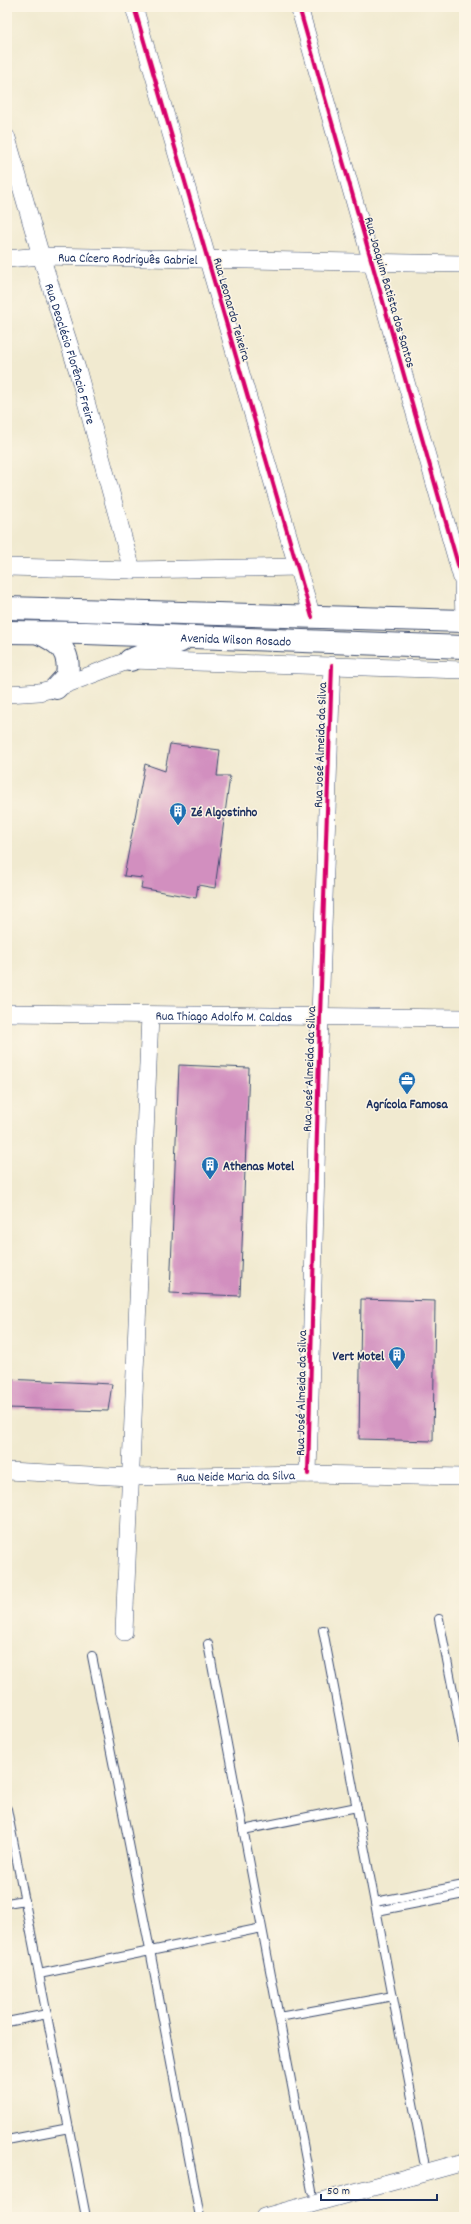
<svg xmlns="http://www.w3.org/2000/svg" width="471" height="2224" viewBox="0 0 471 2224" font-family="Dekko,sans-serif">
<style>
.building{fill:#d28fbf}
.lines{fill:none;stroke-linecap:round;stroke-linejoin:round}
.service-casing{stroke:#3b4b6f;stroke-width:10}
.minor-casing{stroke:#3b4b6f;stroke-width:18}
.trunk-casing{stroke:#3b4b6f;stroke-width:24}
.service{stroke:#fff;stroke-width:8}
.minor{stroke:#fff;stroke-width:17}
.trunk{stroke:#fff;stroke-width:22}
.cycleway-casing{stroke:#fcf5e5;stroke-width:6}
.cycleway{stroke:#d6006c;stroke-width:4}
.labels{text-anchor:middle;stroke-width:3;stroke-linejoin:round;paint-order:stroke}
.street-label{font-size:13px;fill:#1b2f5e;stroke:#fcf5e5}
.poi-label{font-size:13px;font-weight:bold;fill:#1b2f5e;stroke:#fcf5e5;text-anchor:start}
</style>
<rect width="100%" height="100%" fill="#fcf5e5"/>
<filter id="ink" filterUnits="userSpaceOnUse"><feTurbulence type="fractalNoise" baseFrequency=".025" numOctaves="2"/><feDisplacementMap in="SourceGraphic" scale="8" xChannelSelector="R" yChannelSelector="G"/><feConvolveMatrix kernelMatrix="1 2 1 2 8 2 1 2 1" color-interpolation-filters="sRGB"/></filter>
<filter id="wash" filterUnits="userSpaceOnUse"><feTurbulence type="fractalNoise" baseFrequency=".012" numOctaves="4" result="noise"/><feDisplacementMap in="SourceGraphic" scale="16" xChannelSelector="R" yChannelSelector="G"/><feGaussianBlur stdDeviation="0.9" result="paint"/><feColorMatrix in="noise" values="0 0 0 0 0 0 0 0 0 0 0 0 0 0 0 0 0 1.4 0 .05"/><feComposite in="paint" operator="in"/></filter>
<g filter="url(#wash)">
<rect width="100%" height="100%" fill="#f1ead0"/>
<g id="blocks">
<!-- building -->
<path class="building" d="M170,744l50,6 -3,26h13l-15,112 -17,-3 -2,13 -55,-10 2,-10 -19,-2 21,-112 20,7z
M179,1065l70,3 -9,228 -70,-3z
M361,1299l74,2 -2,140 -74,-2z
M7,1379l105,5 -4,27 -101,-3z"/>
</g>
</g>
<g filter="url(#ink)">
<use href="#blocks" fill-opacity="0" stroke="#3b4b6f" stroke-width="1"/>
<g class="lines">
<!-- service casing -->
<g class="service-casing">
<path id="service" d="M439,1619l25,128
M323,1630l101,531
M208,1644l104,547
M92,1656l58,294 50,267
M7,1809l79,408
M243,1830l114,-23
M375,1902l89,-17
M7,1903l18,-3
M377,1911l87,-17
M39,1974l223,-46
M279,2017l114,-21
M7,2022l40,-8
M7,2140l62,-12"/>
</g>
<!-- minor casing -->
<g class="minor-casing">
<g id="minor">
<path d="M134,7l178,610"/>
<path d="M299,7l164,575 1,39"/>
<path id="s1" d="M7,138l34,118 37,116 54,198"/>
<path id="s2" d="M7,259l34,-3 423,8"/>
<path d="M7,567l125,3 166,-3"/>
<path d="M7,694l32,-2 20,-5 71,-27 334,10"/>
<path id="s3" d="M7,1013l457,5"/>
<path id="s4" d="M7,1471l124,6 177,-3 156,3"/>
<path d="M308,1474l12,-458 12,-351"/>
<path d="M124,1632l26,-616"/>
<path d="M264,2217l200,-55"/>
</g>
</g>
<!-- trunk casing -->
<g class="trunk-casing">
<g id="trunk">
<path d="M7,608l457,13"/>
<path id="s5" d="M7,632l79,1 378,14"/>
<path d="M39,633c20,9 32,18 28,43l-11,12"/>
<path d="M130,660l51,-19"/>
</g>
</g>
<!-- service -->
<use href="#service" class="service"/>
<!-- minor -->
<use href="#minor" class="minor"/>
<!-- trunk -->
<use href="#trunk" class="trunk"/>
<!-- cycleway casing -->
<g class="cycleway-casing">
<path id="cycleway" d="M134,7l178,610
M299,7l164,575 1,39
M308,1474l12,-458 12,-351"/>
</g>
<!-- cycleway -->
<use href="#cycleway" class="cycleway"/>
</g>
</g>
<!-- icons -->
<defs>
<g id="building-pin" transform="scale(0.9)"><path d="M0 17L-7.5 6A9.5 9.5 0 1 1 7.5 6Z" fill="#1f6fb2" stroke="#fcf5e5"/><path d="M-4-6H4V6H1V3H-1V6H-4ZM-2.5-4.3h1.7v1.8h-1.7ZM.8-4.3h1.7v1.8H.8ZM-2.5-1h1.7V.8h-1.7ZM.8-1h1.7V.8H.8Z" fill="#fff"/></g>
<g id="office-pin" transform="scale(0.9)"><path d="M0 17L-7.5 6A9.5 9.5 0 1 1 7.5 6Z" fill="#1f6fb2" stroke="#fcf5e5"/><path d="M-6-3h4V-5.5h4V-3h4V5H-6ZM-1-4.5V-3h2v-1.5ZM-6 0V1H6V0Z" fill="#fff"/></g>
</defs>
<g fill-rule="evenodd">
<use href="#building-pin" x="178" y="811"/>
<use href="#office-pin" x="407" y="1080"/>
<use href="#building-pin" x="210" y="1165"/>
<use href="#building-pin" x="397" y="1355"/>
</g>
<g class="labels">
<!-- street labels -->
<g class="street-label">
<text dy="5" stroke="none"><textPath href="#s2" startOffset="121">Rua Cícero Rodriguês Gabriel</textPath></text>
<text transform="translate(391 292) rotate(74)" y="5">Rua Joaquim Batista dos Santos</text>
<text transform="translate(233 309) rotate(74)" y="5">Rua Leonardo Teixeira</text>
<text dy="5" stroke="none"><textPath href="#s1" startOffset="225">Rua Deoclécio Florêncio Freire</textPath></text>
<text dy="5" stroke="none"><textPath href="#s5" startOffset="229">Avenida Wilson Rosado</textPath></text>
<text transform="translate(319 745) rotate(-88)" y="5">Rua José Almeida da Silva</text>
<text dy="5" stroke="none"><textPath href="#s3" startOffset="217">Rua Thiago Adolfo M. Caldas</textPath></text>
<text transform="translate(308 1069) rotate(-88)" y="5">Rua José Almeida da Silva</text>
<text transform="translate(300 1393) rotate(-89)" y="5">Rua José Almeida da Silva</text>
<text dy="5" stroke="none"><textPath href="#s4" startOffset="229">Rua Neide Maria da Silva</textPath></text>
</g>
<!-- poi labels -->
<g class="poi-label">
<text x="191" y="816">Zé Algostinho</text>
<text x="407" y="1108" text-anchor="middle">Agrícola Famosa</text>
<text x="223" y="1170">Athenas Motel</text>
<text x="384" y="1360" text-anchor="end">Vert Motel</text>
</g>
</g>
<!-- margin -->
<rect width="471" height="2224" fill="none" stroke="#fcf5e5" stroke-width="24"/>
<!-- scale -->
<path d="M321 2194v6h116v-6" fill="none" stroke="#1b2f5e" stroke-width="2"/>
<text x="327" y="2194" font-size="12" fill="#1b2f5e" stroke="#fcf5e5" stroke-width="3" paint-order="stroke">50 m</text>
</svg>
